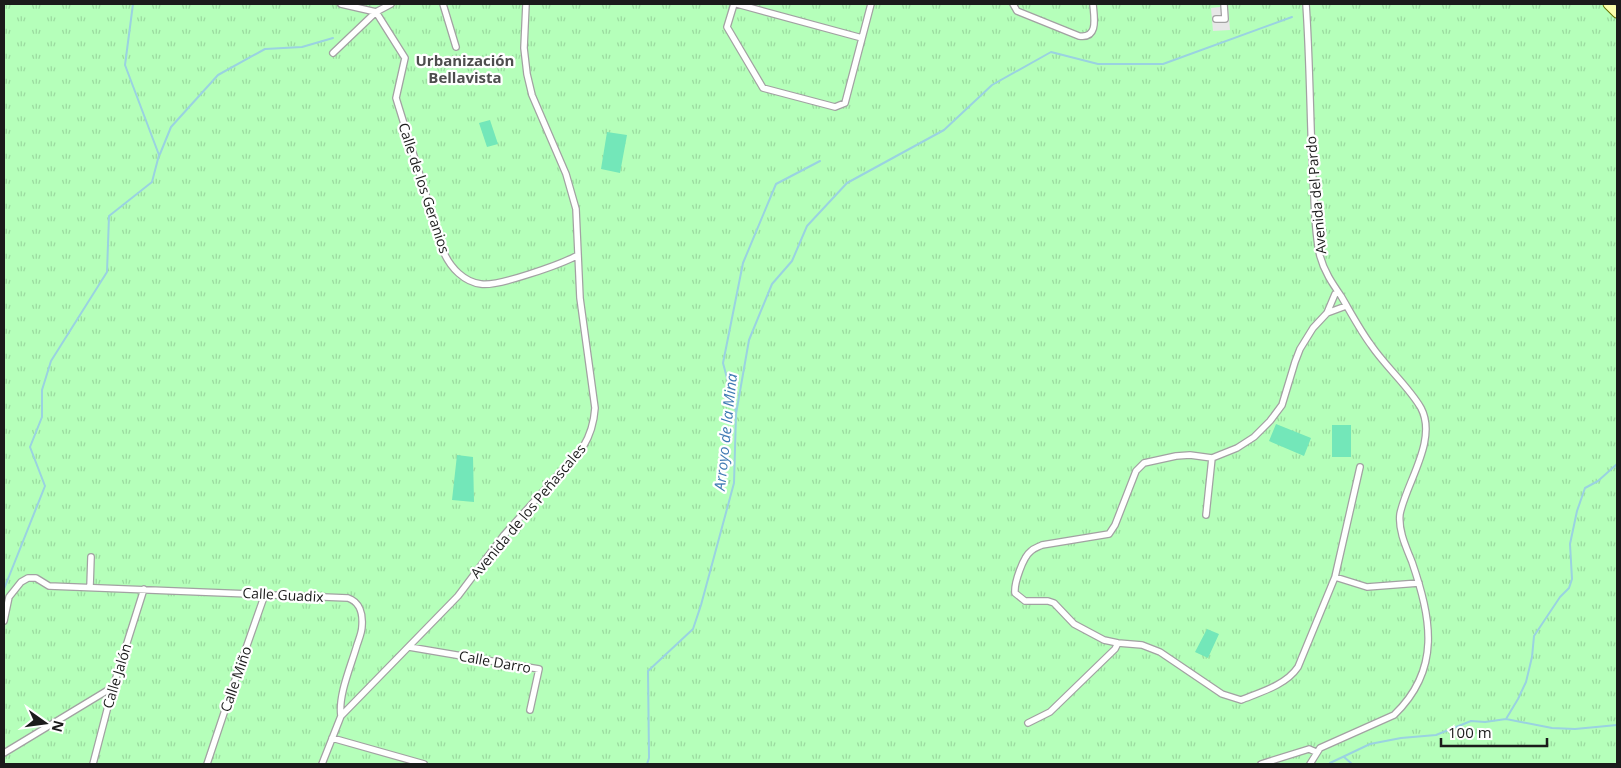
<svg xmlns="http://www.w3.org/2000/svg" width="1621" height="768" viewBox="0 0 1621 768" font-family="'Open Sans',sans-serif">
<style>
.park{fill:url(#park-tufts)}
.pitch{fill:#73e7b9}
.parking{fill:#e7e7e7}
.lines{fill:none;stroke-linecap:round;stroke-linejoin:round}
.stream{stroke:#9ad2e1;stroke-width:2}
.street-casing{stroke:#a2a2a2;stroke-width:8}
.secondary-casing{stroke:#687400;stroke-width:11}
.street{stroke:#fff;stroke-width:5.5}
.secondary{stroke:#fbffac;stroke-width:9}
.labels{text-anchor:middle;stroke-width:4.5;stroke-linejoin:round;paint-order:stroke}
.street-label{font-size:14px;fill:#1b1b1b;stroke:#fff}
.neighbourhood-label{font-size:15px;font-weight:bold;fill:#4e4e4e;stroke:#fff}
.water-label{font-size:15px;font-style:italic;fill:#3f7ab3;stroke:#fff}
</style>
<defs>
<pattern id="park-tufts" width="24" height="20" patternUnits="userSpaceOnUse" patternTransform="scale(1.25)"><rect width="24" height="20" fill="#b5ffba"/><path d="M3 7l-1-3M5 7V3M7 7l1-3M15 17l-1-3M17 17v-4M19 17l1-3" fill="none" stroke="#9bda9f"/></pattern>
</defs>
<rect width="100%" height="100%" fill="#eee9df"/>
<!-- park -->
<path class="park" d="M4,4h1613v760h-1613z"/>
<!-- pitch -->
<path class="pitch" d="M490,120l8,24 -11,3 -8,-24z
M607,132l20,3 -7,38 -19,-4z
M1276,424l35,14 -7,18 -35,-15z
M1332,425h19v32h-19z
M457,455l16,2 1,45 -22,-2z
M1207,629l12,5 -11,24 -13,-6z"/>
<!-- parking -->
<path class="parking" d="M1228,6l2,24 -17,1 -2,-23z"/>
<g class="lines">
<!-- stream -->
<path class="stream" d="M160,154l11,-27 47,-52 47,-26 37,-2 31,-9
M736,412l-13,-49 20,-100 33,-79 44,-23
M4,589l41,-103 -15,-39 12,-30v-27l9,-29 56,-89 2,-56 43,-34 7,-27 -34,-90 8,-61
M1506,719l12,-20 8,-17 6,-25 2,-21 26,-39 9,-9 3,-9 -2,-35 7,-33 8,-23 13,-7 19,-17
M1344,757l8,7
M1330,763l40,-19 31,-6 35,-3 35,-14 14,1 21,-3 46,9 23,1 42,-4
M647,764l2,-6 -1,-87 45,-42 8,-24 33,-122 2,-69 13,-74 23,-56 20,-23 15,-35 40,-43 97,-53 48,-45 59,-33 47,12h65l129,-47"/>
<!-- street casing -->
<g class="street-casing">
<path id="street" d="M341,4l35,8 29,46 -9,40 48,155c7,15 20,29 37,31 16,3 81,-20 97,-29
M443,4l13,43
M734,4l-7,23 36,61 72,19 10,-4 26,-99
M737,4l125,34
M1013,4l4,7 62,25c20,3 15,-19 14,-32
M1306,4c4,58 4,117 7,176 2,25 1,51 7,76 4,15 12,27 21,40 10,17 19,34 30,49 14,21 38,42 50,63 17,32 -15,75 -21,106 -2,16 6,33 12,48 19,56 30,107 -18,153l-74,33 -10,16
M1216,19h9l-1,-15
M333,53l43,-41 15,-8
M1338,292l-3,2 -8,19 -14,15 -13,21 -5,13 -13,43 -12,16 -16,16 -17,11 -25,10 -22,-3 -14,1 -32,7 -8,8 -21,54 -6,9 -67,11c-4,2 -8,3 -11,6 -8,6 -17,32 -16,42l10,8h23l6,2 20,21 30,16 14,3 24,2 18,7 62,42 19,6c20,-8 45,-15 57,-33l37,-90 25,-110
M1327,313l19,-7
M1206,515l6,-57
M1335,577l32,10 52,-4
M90,587l1,-30
M4,621l5,-24 12,-15 7,-4h8l13,8 299,12c12,4 15,16 14,28 0,6 -3,13 -5,19 -6,21 -19,50 -16,71
M409,647l130,22 -9,41
M1028,723l22,-11 65,-63 3,-6
M332,738l92,26
M4,753l109,-66
M93,764l20,-77 31,-98
M207,764l31,-93 27,-77
M322,764l19,-48 117,-120 46,-61 79,-88c8,-13 11,-24 12,-39l-15,-110 -4,-89 -10,-35 -34,-79 -5,-21 -3,-26 2,-44
M1261,764l48,-15 7,3"/>
</g>
<!-- secondary casing -->
<g class="secondary-casing">
<path id="secondary" d="M1608,4l9,9"/>
</g>
<!-- street -->
<use href="#street" class="street"/>
<!-- secondary -->
<use href="#secondary" class="secondary"/>
</g>
<g class="labels">
<!-- street labels -->
<g class="street-label">
<text transform="translate(424 188) rotate(72)" y="5">Calle de los Geranios</text>
<text transform="translate(1316 195) rotate(-95)" y="5">Avenida del Pardo</text>
<text transform="translate(528 511) rotate(-50)" y="5">Avenida de los Peñascales</text>
<text transform="translate(283 595) rotate(3)" y="5">Calle Guadix</text>
<text transform="translate(495 662) rotate(10)" y="5">Calle Darro</text>
<text transform="translate(117 676) rotate(-73)" y="5">Calle Jalón</text>
<text transform="translate(236 679) rotate(-71)" y="5">Calle Miño</text>
</g>
<!-- neighbourhood labels -->
<g class="neighbourhood-label">
<text x="465" y="66">Urbanización<tspan x="465" dy="17">Bellavista</tspan></text>
</g>
<!-- water labels -->
<g class="water-label">
<text transform="translate(726 432) rotate(-84)" y="5">Arroyo de la Mina</text>
</g>
</g>
<!-- border -->
<rect width="1621" height="768" fill="none" stroke="#1b1b1b" stroke-width="10"/>
<!-- north arrow -->
<g transform="translate(45 723) rotate(104)" stroke="#ffffff" stroke-width="4" paint-order="stroke">
<path d="M0-4L9 19L0 12L-9 19Z" fill="#1b1b1b"/>
<text y="-8" font-size="14" font-weight="bold" text-anchor="middle" fill="#1b1b1b">N</text>
</g>
<!-- scale -->
<path d="M1441 738v8h106v-8" fill="none" stroke="#1b1b1b" stroke-width="2.5"/>
<text x="1448" y="738" font-size="15" fill="#1b1b1b" stroke="#ffffff" stroke-width="4" paint-order="stroke">100 m</text>
</svg>
